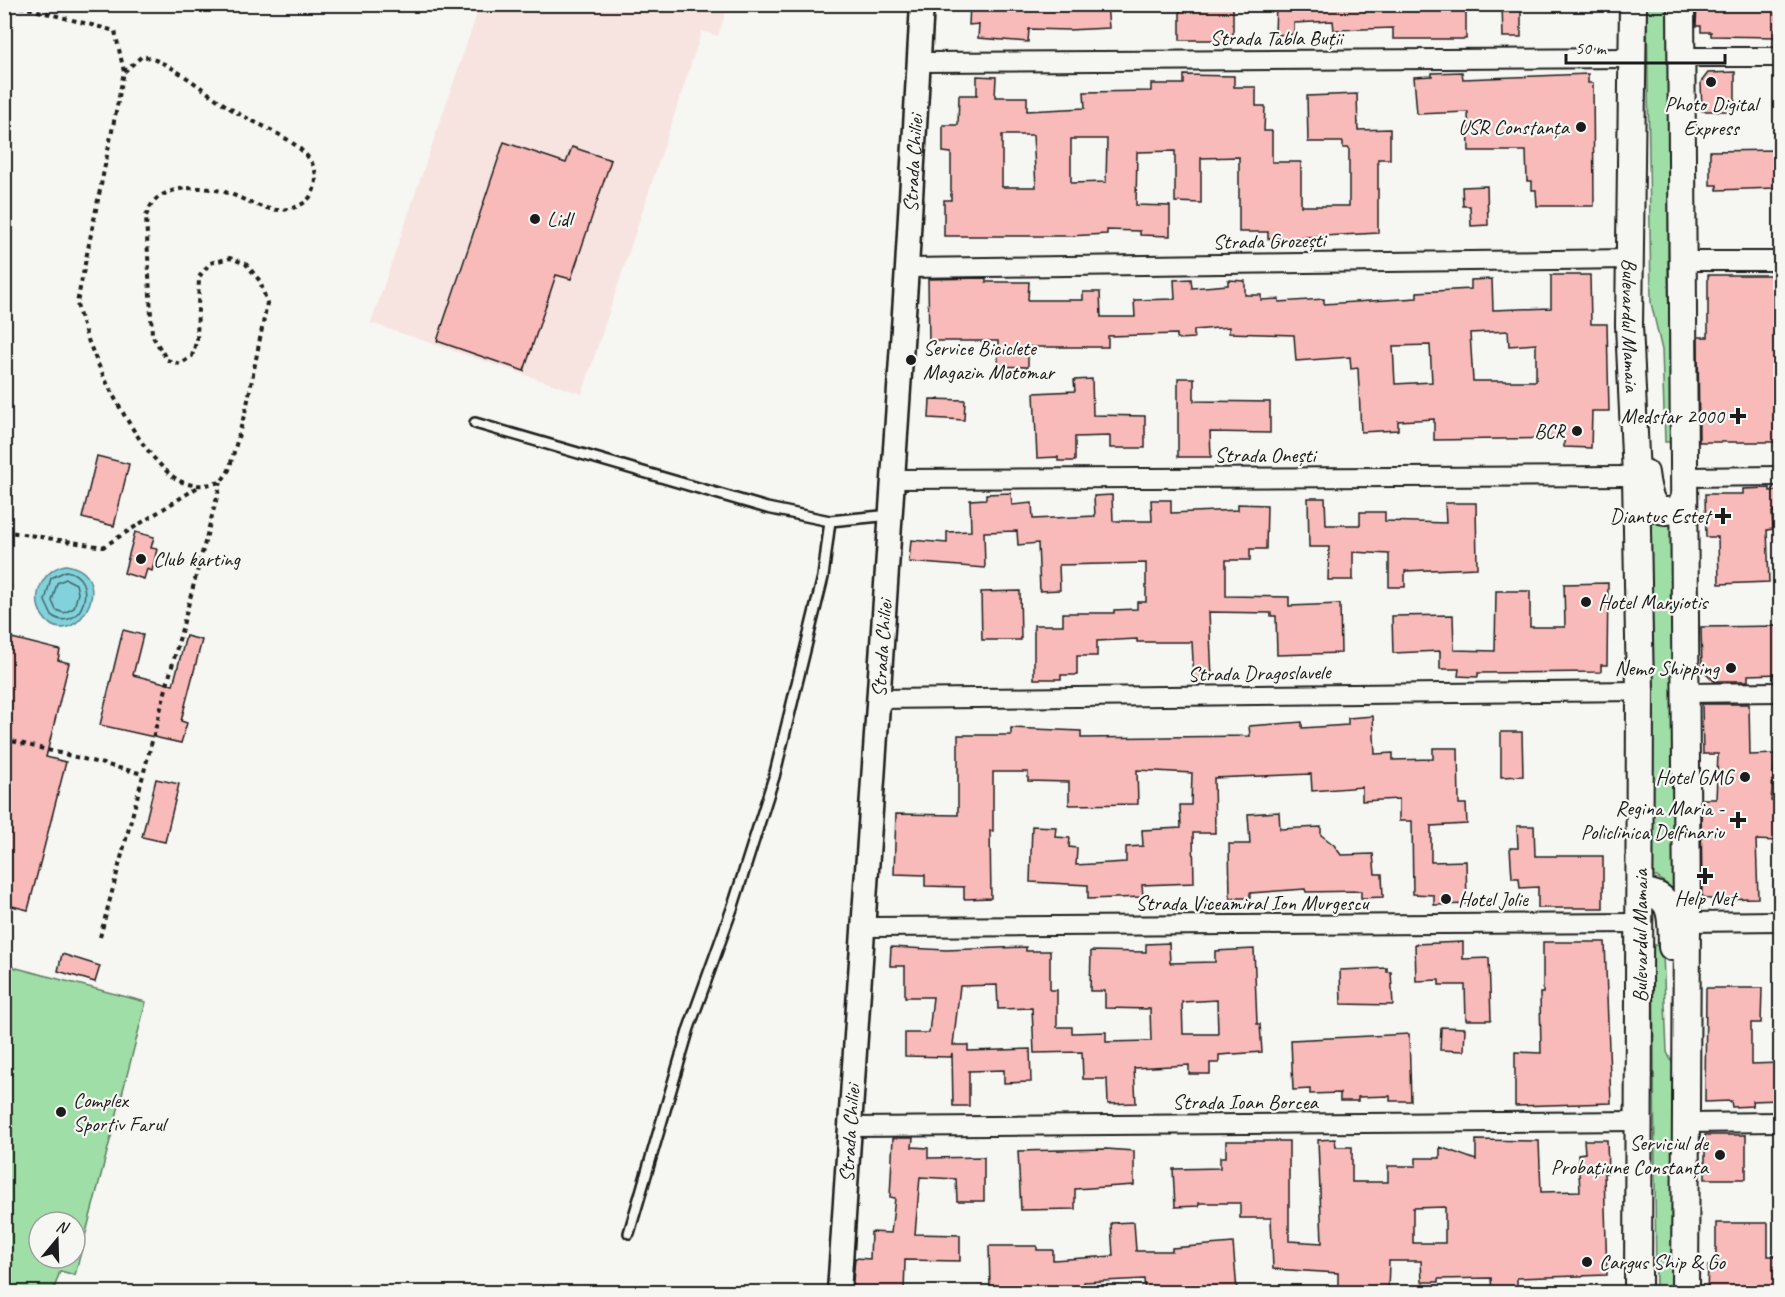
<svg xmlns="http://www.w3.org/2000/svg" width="1785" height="1297" viewBox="0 0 1785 1297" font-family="Caveat,sans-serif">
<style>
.built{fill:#f7e4e1}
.green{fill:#9fdea7;stroke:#5e7d62;stroke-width:1.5;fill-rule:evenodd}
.water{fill:#82d2dc;stroke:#59898f;stroke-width:1.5}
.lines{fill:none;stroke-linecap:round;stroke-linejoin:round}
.shore{stroke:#456569;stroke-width:1.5}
.building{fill:#f8bbb9;stroke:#1c1c1c;stroke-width:1.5;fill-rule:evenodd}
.service-casing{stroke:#1c1c1c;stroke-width:14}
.minor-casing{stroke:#1c1c1c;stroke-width:22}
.tertiary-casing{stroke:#1c1c1c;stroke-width:27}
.secondary-casing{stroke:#1c1c1c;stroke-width:30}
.path{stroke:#1c1c1c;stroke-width:4;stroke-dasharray:4.5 4.5;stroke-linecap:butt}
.service{stroke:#f6f6f2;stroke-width:9}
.minor{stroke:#f6f6f2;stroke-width:18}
.tertiary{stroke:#f6f6f2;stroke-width:22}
.secondary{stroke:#f6f6f2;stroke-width:26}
.poi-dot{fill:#1c1c1c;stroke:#f6f6f2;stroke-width:2}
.labels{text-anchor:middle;stroke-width:4.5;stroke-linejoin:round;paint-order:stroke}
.street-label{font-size:21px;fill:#1c1c1c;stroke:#f6f6f2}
.poi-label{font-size:21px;fill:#1c1c1c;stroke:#f6f6f2;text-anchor:end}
</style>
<rect width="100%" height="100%" fill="#f6f6f2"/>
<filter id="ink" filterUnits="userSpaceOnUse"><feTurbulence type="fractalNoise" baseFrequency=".0167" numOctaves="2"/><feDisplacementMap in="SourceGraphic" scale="12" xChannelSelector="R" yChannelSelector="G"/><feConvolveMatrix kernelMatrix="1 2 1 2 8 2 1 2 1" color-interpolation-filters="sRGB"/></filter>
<g filter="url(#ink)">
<!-- built -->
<path class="built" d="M480,5h248l-10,31 -16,-5 -120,363 -211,-71z"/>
<!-- green -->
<path class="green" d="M1647,5h23l-2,256 3,181h-6l-3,-92 -11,-47z
M1649,512l23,7 4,372 -19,-14h-4z
M1653,944l5,2 5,8 4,98 9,19 -1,221h-19z
M5,965l141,37 -71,273 -15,-4 -7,21h-48zM39,1222h36v36h-36z"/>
<!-- water -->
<path class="water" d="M66,565c58,10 4,95 -24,50 -12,-21 3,-47 24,-50z"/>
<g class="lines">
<!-- shore -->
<path class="shore" d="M66,571c34,5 17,64 -14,45l-7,-15 6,-23z
M66,579l10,5 2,9 -4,15 -10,5 -8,-3 -4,-9 5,-18z"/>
</g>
<!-- building -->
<path class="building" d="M970,4h137l2,24 -41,2 -39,-1 -1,13 -50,-4 1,-14 -10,1z
M1180,4h53v36h-53z
M1276,4h190v35h-73v-11l-59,2 -1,-9 -39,2v11l-19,1z
M1502,4h19v33h-18z
M1697,4h83v26h-5l1,7 -65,-1v-4h-10v-6h-5z
M1462,72l1,7 125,-5v9h5l1,123h-57l-1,-16h-4v-9h-5l-1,-30h-57l-1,-39 -51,2 -3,-37 18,-1v-3z
M1735,72v39h-33l-1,-29 7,-9z
M1184,75l50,1v11h22v19h9l-1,25h8v31h29v44h48v-58h-6v-6h-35l-1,-46 50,-2 1,36 32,-1v30h-12v74l-110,6v-7h-29v-75l-38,1v45l-26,-1v-51l-38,1 -1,53 34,1v30l-30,-1v-4l-33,-1v4l-39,2h-124v-36h7v-47l-8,-1v-27h15l1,-30h18v-19l19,1 -1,20h32v14l58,-3 -1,-16 67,-1v-7h33zM1002,135h31l3,52h-34zM1071,139h36l-1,43 -35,1z
M504,142l62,21 6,-16 39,13 -40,119 -15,-4 -32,96 -87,-30z
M1779,150v33h-4v5l-58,2v-5h-7v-34z
M1487,186l1,39 -17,1 -1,-20h-7l-1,-19z
M1551,275h39l1,49h16l2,87h-17l-1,37 -27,-1v-9l-130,2v-21l-36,2v9l-37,2 -3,-64 -7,1 -1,-12 -54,4 -2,-26 -65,-2v-6l-35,3v8l-17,1v-5l-69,2v11h-80v20l-30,-1v-25h-69l-1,-62 58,-1v4h43l-1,18h55v-8h17l1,25h34l-1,-17 41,-1 -1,-19 17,-1 1,9 36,-3v-5l17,1v14h16v5l18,-1v3l45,-3v5l93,-6v-6l54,-3v-9l21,-1 1,31 58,-2zM1508,331l1,15 27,-2v37h-63l-3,-48zM1430,345l2,37 -37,2 -2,-38z
M1708,275h72v167h-81l-1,-105h10z
M1178,378h16v23l76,1v31l-60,-1 1,25h-33z
M1092,379l1,36 52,1v32h-35v-12l-35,1v24h-17v-4l-21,1 -3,-65 41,-2 -1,-11z
M930,399l35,1 -1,20 -35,-2z
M97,456l32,8 -15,62 -32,-8z
M1770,488v3l10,-1v21l-8,1 1,17 -6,1 2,52 -50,2 -1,-47h-12l-1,-43h38v-5z
M1011,493l1,12 20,-2 1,16 62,-3 -1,-20 18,-1 1,26h39l-1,-21h20v13l67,-3v-6l29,1 -1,44h-16v11h-24v36l63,1v9l51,-2 1,49 -64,2 -1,-39h-5v-3l-62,-1 3,66 -18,1 -2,-37h-55v-3l-40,2v15h-20v19h-16v4h-27v-54h29v-12h51v-3l23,-1v-7h9v-39l-87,2 1,25 -20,1 -2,-48 -20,2 -1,-14 -33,1 1,36 -76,-6 2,-22 36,3v-11l24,-1 -1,-31 16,-1v-5z
M1308,498h17l1,27h34v-13h25v9l61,2 -1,-20h31l1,65 -72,3v16h-16v-33l-36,-2v28h-25l1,-33h-20z
M135,532l19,5 -3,11 6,1 -5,22 -5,-2 -3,10 -20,-6z
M1608,583l-1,82h-6v7l-123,1v4l-20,-1 1,-7h-19v-18l-47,2 -1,-37 61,-1 1,35 41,1 1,-60h34v36h35l-1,-43z
M1020,591l1,49h-39l-1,-48z
M1780,626v48l-32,1v6h-34l-12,-12 -1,-42z
M123,630l20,5 -10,40 40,10 13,-49 16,4 -21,81 6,2 -6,20 -81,-18z
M4,636l56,14 -2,10 11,3 -23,94 20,5 -38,148 -24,-6z
M1702,704h47l1,51 25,-1 -4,47h7l-1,40 -21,-1 2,58 -49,1 -7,-3 -1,-97h15l2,-45h-15z
M1373,716l2,38 18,-1v7l40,-1v-11h25l1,56h7l1,20 -36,2v36l35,-1 1,43 -33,1v-10l-21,-1 -1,-73h-13v-22l-37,2v-14l-50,4 -1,-17 -97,4 1,55h-22l1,50 -52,2 1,12 -55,2v-14l-58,-3 2,-56 24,1 -1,10 15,1 -1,9 8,1 -1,17 50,-3v-15l17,-1 -1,-16 39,-2 -1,-23h11l1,-32 -55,-3 1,34 -69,1v-23l-41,-1v-9h-35v59h-3l1,67 -27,1v-12l-39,-1v-11l-31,-1 2,-60 62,1v-80h53v-7l70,3v7l169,-2 -1,-10 53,-4v6l46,-3v-7z
M1501,732h21l1,44 -22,1z
M156,779l23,5 -14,58 -23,-5z
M1279,812l1,17 41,-2v8l13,10 7,10 32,-1 2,20h7l1,23 -22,1v-7l-55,1 -1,-3 -55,4v5h-20l-1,-54h21l-2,-30z
M1517,826h17l1,30h68v52h-65v-21l-18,1 -1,-10h-7l-2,-30h8z
M1463,942v17l26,-1 2,62h-25l-1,-35h-26v-5l-23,1 -1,-37z
M1543,942h62l6,161 -96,3v-54l26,1 -1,-60h3z
M1169,943l1,20 45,-1v-11l39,-2 3,75h3l2,28 -43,3v8h-9v11h-21v-9l-55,3 2,35 -28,1 -1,-25h-24l-1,-27 -48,1 -2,-45 -34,1 -1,-24 -37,1 -7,59h15v6l62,-2 1,33 -27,1v-13l-35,1v35h-16l-1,-53 -1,4 -46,-1v-23h24l4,-36h-28v-31h-15l1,-19 55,3 80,-3v4h24v39h7v37h15v6l34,-1v10l45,-1 -1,-32 -45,-1v-17h-15l1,-40 55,1v-8zM1217,1000l1,34h-35l-1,-32z
M62,954l38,12 -5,16 -37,-11z
M1387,968v4h4l2,33 -52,-1 -1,-34z
M1706,988h56l-1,35h-10v41l29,-1v37l-28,1 1,5 -21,1 -1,-6 -26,1z
M1441,1027l24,1 -1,23 -24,-1z
M1409,1034l2,67h-21v-5l-32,1v4h-18v-8l-30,1v-5l-17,1 -2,-50z
M1705,1135h41v44h-41z
M893,1138h20l-1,9 16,1v10l56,-1v44h-27l-1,-22 -36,-2 -5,57 45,1v26l-55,-1 -1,33h-52l3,-35 15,1 1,-27 20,1 4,-35 -5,-1z
M1335,1139l1,8h16v35h36v-16h28v-8h24v-11l36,13v-20l63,1 2,51 39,-1 -2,-37 7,-1 -1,-13h23l1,33h-4l3,102 -90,3v15h-25l-1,-15 -53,1v3h-16l-1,-21h-32l-1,32h-50v-20l-65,-4 -2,-51h-31v-15h-41v3l-24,1 -2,-38 47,-1v-11h6v-16h63v100l33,2 -4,-103zM1445,1207v36h-32v-35z
M1106,1149l28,2v34l-59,4v20l-54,1 -3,-59z
M1134,1222l2,29h36v-3l61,-5 4,48 -92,1 -1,-13 -60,3 1,11h-52v-6l-43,1 -1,-42h48v4h16v10l60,-4 -2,-33z
M1716,1223h52v33h12v37h-73l1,-27h8z"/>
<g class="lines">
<!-- service casing -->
<g class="service-casing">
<path id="service" d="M475,423l292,85 63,13 61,-6
M629,1233l60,-205 44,-122 41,-129 49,-200 7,-56"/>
</g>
<!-- minor casing -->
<g class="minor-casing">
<path id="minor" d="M1681,57h99
M920,62l712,-4
M1682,261h98
M907,268l723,-9
M1684,477l96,-1
M893,479l743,-3
M1685,693l95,-1
M879,699l761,-8
M1687,922l93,-1
M863,927l777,-4
M1687,1123l93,-1
M850,1127l789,-6"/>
</g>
<!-- tertiary casing -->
<g class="tertiary-casing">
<g id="tertiary">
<path id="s1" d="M839,1292l68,-1024 15,-264"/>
</g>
</g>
<!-- secondary casing -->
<g class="secondary-casing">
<g id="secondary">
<path id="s2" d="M1633,4l-4,321 7,151 4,215 -2,601"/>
<path d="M1681,4l6,918 -2,370"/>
<path d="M1645,473c3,24 8,50 39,32"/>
<path d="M1641,892c34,1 30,28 31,55"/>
</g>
</g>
<!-- path -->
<path class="path" d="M11,4l104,27 9,41 -47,231c8,45 62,156 103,178 14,7 27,4 41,1l8,-12 18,-65 20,-102 -7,-22 -14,-17 -16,-6 -20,5 -11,14 -2,62 -5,17 -12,8 -13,-4 -15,-25 -6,-119c2,-5 5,-12 9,-16 17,-15 49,-14 70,-8 19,6 35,18 56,18 12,-1 25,-5 31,-16 20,-41 -41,-63 -69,-78 -32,-17 -68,-54 -101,-60l-18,16
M4,531l99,16 95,-60
M4,739l139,35
M100,937l121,-455"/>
<!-- service -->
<use href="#service" class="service"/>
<!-- minor -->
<use href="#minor" class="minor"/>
<!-- tertiary -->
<use href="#tertiary" class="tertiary"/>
<!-- secondary -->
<use href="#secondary" class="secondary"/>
</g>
</g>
<!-- markers -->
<g class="poi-dot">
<circle cx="1711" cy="82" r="6"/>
<circle cx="1581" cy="127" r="6"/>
<circle cx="535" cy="219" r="6"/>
<circle cx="911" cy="360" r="6"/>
<path d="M1735 407h6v6h6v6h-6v6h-6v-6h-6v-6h6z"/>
<circle cx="1577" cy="431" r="6"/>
<path d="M1720 507h6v6h6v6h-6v6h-6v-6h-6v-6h6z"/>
<circle cx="141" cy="559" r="6"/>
<circle cx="1586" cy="602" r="6"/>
<circle cx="1731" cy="668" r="6"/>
<circle cx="1745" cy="777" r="6"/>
<path d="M1735 811h6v6h6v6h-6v6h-6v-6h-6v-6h6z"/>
<path d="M1702 867h6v6h6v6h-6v6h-6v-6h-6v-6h6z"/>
<circle cx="1446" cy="899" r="6"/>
<circle cx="61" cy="1112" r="6"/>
<circle cx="1720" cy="1155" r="6"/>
<circle cx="1587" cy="1262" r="6"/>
</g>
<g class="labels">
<!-- street labels -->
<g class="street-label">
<text x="1276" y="45">Strada Tabla Buții</text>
<text dy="7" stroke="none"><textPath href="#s1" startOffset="1131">Strada Chiliei</textPath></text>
<text transform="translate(1269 241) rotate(-1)" y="7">Strada Grozești</text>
<text dy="7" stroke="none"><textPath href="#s2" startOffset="321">Bulevardul Mamaia</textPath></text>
<text x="1265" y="462">Strada Onești</text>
<text dy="7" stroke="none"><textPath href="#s1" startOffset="645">Strada Chiliei</textPath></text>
<text transform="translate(1259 673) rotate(-1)" y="7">Strada Dragoslavele</text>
<text x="1252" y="910">Strada Viceamiral Ion Murgescu</text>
<text transform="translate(1640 936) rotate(-90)" y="7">Bulevardul Mamaia</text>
<text x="1245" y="1109">Strada Ioan Borcea</text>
<text dy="7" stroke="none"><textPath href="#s1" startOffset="159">Strada Chiliei</textPath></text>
</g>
<!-- poi labels -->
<g class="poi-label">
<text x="1711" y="111" text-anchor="middle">Photo Digital<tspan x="1711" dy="24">Express</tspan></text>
<text x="1569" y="134">USR Constanța</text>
<text x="547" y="226" text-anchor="start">Lidl</text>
<text x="923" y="355" text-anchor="start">Service Biciclete<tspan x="923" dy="24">Magazin Motomar</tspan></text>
<text x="1724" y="423">Medstar 2000</text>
<text x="1565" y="438">BCR</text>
<text x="1710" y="523">Diantus Estet</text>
<text x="153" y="566" text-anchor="start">Club karting</text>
<text x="1598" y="609" text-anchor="start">Hotel Maryiotis</text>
<text x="1719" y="675">Nemo Shipping</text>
<text x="1733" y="784">Hotel GMG</text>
<text x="1724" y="815">Regina Maria -<tspan x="1724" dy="24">Policlinica Delfinariu</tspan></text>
<text x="1705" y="905" text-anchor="middle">Help Net</text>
<text x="1458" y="906" text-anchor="start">Hotel Jolie</text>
<text x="73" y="1107" text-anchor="start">Complex<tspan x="73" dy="24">Sportiv Farul</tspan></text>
<text x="1708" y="1150">Serviciul de<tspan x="1708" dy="24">Probațiune Constanța</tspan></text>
<text x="1599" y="1269" text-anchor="start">Cargus Ship &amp; Go</text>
</g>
</g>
<!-- margin -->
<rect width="1785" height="1297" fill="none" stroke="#f6f6f2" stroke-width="24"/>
<rect x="12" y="12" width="1761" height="1273" fill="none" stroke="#1c1c1c" stroke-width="2" filter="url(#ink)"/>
<!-- north arrow -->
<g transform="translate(57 1240) rotate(19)"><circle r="28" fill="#f6f6f2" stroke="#9f9f9c" stroke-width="1.5"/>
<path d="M0-4.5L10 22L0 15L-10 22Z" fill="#1c1c1c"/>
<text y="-9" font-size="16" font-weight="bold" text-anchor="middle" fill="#1c1c1c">N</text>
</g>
<!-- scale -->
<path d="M1566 54v9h159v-9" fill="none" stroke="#1c1c1c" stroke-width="3"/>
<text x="1575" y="54" font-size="18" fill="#1c1c1c" stroke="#f6f6f2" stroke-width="4.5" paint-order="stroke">50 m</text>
</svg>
